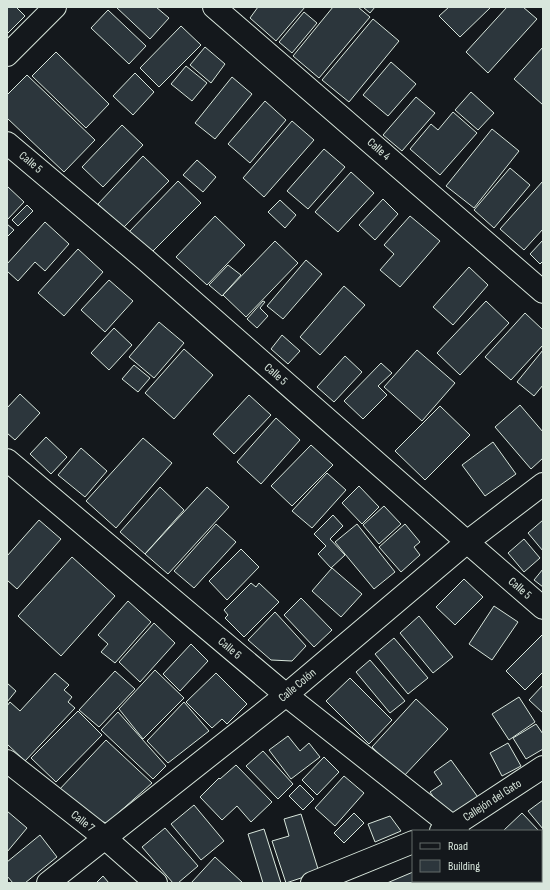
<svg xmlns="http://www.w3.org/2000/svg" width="550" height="890" viewBox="0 0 550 890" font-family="'Sofia Sans Condensed',sans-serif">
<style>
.building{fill:#2c363c;stroke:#d8e6dc}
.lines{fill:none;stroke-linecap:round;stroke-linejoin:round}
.minor-casing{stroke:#d8e6dc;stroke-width:24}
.minor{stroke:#14181c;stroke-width:22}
.labels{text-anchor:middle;stroke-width:3;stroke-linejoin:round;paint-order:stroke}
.street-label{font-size:12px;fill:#d8e6dc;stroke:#14181c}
</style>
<rect width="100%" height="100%" fill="#14181c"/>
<!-- building -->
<path class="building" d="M7,7h9l9,9 -18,18z
M116,7h40l13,11 -19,21z
M258,7h47l-29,34 -26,-23z
M333,7h25l12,10 -51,61 -26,-22z
M363,7h12l-5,6z
M449,7h42l-31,30 -21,-21z
M507,7h16l14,12 -49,54 -22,-21z
M108,10l38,36 -17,18 -38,-36z
M304,12l13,11 -25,30 -13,-11z
M373,19l26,22 -50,61 -27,-22z
M181,26l20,19 -42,42 -19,-19z
M205,47l20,17 -14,19 -21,-18z
M543,47v58l-29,-26z
M56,52l53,52 -23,24 -54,-52z
M391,62l25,22 -28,32 -25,-21z
M186,66l21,17 -15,18 -21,-17z
M135,73l19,19 -21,23 -20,-19z
M27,75l68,65 -31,32 -57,-54v-23z
M232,77l20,17 -37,45 -20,-16z
M471,92l23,21 -16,17 -23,-20z
M416,97l19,16 -33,38 -19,-16z
M265,101l21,19 -36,43 -22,-19z
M453,112l24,21 -37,42 -30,-26 21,-25 7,6z
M292,121l22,19 -50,57 -21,-19z
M122,125l21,20 -40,42 -21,-20z
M492,129l27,22 -45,57 -28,-22z
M324,149l21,18 -37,42 -21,-18z
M143,156l26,25 -46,47 -25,-24z
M197,160l19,17 -13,15 -20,-17z
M510,168l20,17 -36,43 -20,-18z
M351,172l23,21 -36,39 -23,-20z
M178,181l23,22 -50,50 -22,-21z
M543,181v48l-19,21 -24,-21z
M7,186l17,16 -17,18z
M383,199l15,15 -23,26 -16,-15z
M280,200l16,15 -11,13 -17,-16z
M27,205l6,6 -15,15 -6,-6z
M215,216l30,29 -38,40 -31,-28z
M410,216l30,25 -40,46 -20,-17 14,-16 -10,-9z
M45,222l24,22 -24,27 -10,-9 -17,19 -11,-10v-7z
M7,224l7,6 -7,7z
M543,240v21l-3,3 -10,-10z
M275,241l23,22 -52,54 -23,-22z
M78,249l25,23 -39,44 -26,-23z
M306,260l16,14 -39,45 -16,-13z
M228,265l13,10 -19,21 -13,-11z
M469,267l19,18 -35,40 -20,-18z
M109,280l24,21 -28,31 -24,-22z
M344,286l21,19 -45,50 -20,-18z
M263,301l2,1 -5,6 8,8 -11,12 -10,-9z
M486,301l23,22 -49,52 -23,-22z
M525,313l18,17v15l-32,35 -26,-23z
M159,322l25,21 -30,35 -25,-21z
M114,328l18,17 -23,25 -18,-17z
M282,335l18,16 -12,13 -17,-15z
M184,349l29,26 -39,44 -29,-26z
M417,350l38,33 -33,38 -38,-34z
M543,350v35l-9,11 -17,-14z
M345,356l17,16 -28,30 -17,-15z
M381,363l11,10 -14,13 9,9 -24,24 -19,-18z
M134,365l16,13 -12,14 -16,-13z
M20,394l20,19 -25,27 -8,-7v-25z
M249,395l22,20 -37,39 -21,-20z
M520,405l23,27v26l-12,11 -36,-42z
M440,406l30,29 -45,45 -30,-29z
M276,418l24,22 -39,44 -24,-22z
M46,437l21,20 -16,17 -21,-20z
M143,438l29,25 -56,65 -30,-27z
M493,442l23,32 -31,22 -23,-31z
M311,445l22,20 -41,41 -21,-20z
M81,448l26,23 -22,26 -27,-22z
M327,473l19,17 -34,38 -20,-17z
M359,486l20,21 -17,17 -20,-21z
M160,487l24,23 -39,44 -25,-22z
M207,487l22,20 -61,67 -23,-20z
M384,506l17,18 -22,20 -16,-19z
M333,515l10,11 -13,13 15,16 -14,13 -13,-14 8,-8 -12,-12z
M39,520l22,19 -44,50 -10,-9v-24z
M543,520v31l-15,-18z
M216,524l20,18 -42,46 -20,-17z
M357,524l38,48 -21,17 -39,-47z
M405,524l15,18 -6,5 6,8 -19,17 -22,-25z
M524,539l16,19 -16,14 -16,-19z
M241,549l18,18 -32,33 -18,-19z
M72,557l43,39 -54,60 -43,-40z
M332,568l30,26 -21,23 -29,-26z
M543,569v18l-9,-7z
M464,579l19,18 -28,28 -19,-18z
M251,583l5,4 3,-4 20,19 -35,35 -19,-19 3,-3 -4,-5z
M301,598l31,32 -18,17 -30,-32z
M128,601l23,21 -36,41 -14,-11 7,-8 -10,-9z
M494,606l24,16 -26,38 -23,-16z
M275,612l31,34 -14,15 -21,-1 -23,-20z
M419,616l34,41 -20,16 -33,-40z
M154,623l21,20 -35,39 -21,-20z
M542,635l1,1v36l-18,18 -19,-19z
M394,638l34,40 -20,16 -33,-40z
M191,644l17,17 -28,30 -17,-17z
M370,660l35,41 -15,12 -34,-41z
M155,670l29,28 -41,41 -24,-30z
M115,671l20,18 -36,38 -20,-17z
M55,673l14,12 -5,5 8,7 -4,5 7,6 -50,53 -18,-17v-38l3,-4 10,9z
M216,673l31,31 -20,20 -5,-5 -10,9 -26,-26z
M350,678l42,42 -23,24 -43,-43z
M7,683l9,8 -9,11z
M543,685v28l-14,-13z
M519,697l16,25 -26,18 -17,-26z
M416,699l32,30 -45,48 -31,-30z
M184,702l25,29 -41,32 -21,-22z
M78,711l24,24 -46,47 -25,-24z
M118,712l48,54 -13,13 -52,-49z
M536,724l7,10v15l-17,10 -13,-21z
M288,736l12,15 9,-8 11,14 -29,22 -22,-29z
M106,740l46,43 -45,40 -8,-2 -41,-30z
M508,743l13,23 -19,10 -12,-23z
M263,751l30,33 -15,15 -32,-33z
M324,757l15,15 -22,23 -15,-15z
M451,760l29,40 -30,21 -20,-29 12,-8 -8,-12z
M236,765l36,37 -21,20 -14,-16 -15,14 -22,-23 19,-19 1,1z
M344,776l20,17 -29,33 -20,-18z
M300,785l14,14 -11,11 -14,-14z
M543,800v29l-15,-18z
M194,805l30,36 -23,19 -30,-36z
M7,811l20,17 -20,24z
M354,813l10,10 -20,20 -10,-10z
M522,813l17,18h-36z
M301,814l18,58 -33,11 -14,-42 17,-5 -5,-17z
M390,816l11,15 -26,11 -7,-18z
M165,828l33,38 -20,17h-5l-31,-36z
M264,829l17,54h-18l-15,-49z
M541,833l2,2v48h-4l-2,-2h4z
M40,835l17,22 -32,26h-12l-6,-7v-14z
M215,857l28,26h-52z
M413,872v9h4l1,2h-31z
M103,876l6,7h-13z
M443,881h29l2,2h-30z"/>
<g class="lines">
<!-- minor casing -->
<g class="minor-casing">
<path id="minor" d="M214,7l329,285
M7,55l48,-48
M7,143l140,118 320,281 76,66
M7,460l279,235 172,136
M7,761l98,77 51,45
M441,831l12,-5 90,-59
M510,881l2,2
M48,883l238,-188 181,-153 76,-58
M312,883l101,-41"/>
</g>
<!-- minor -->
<use href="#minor" class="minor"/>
</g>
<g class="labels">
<!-- street labels -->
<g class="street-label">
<text transform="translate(379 149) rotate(41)" y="4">Calle 4</text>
<text transform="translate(31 162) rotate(40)" y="4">Calle 5</text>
<text transform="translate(276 374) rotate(41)" y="4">Calle 5</text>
<text transform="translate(520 588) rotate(41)" y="4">Calle 5</text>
<text transform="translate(230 648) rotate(40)" y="4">Calle 6</text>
<text transform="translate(297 685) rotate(-40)" y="4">Calle Colón</text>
<text transform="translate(492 800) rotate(-33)" y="4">Callejón del Gato</text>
<text transform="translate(83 821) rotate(38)" y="4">Calle 7</text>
</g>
</g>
<!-- border -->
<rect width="550" height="890" fill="none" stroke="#d8e6dc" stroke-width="16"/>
<!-- legend -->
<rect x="412" y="830" width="130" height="52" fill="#14181c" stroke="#626a69"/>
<rect x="420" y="843" width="20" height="6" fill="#14181c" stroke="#626a69"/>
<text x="448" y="850" font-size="12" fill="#d8e6dc">Road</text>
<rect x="420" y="860" width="20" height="12" fill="#2c363c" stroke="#626a69"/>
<text x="448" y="870" font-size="12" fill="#d8e6dc">Building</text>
</svg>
